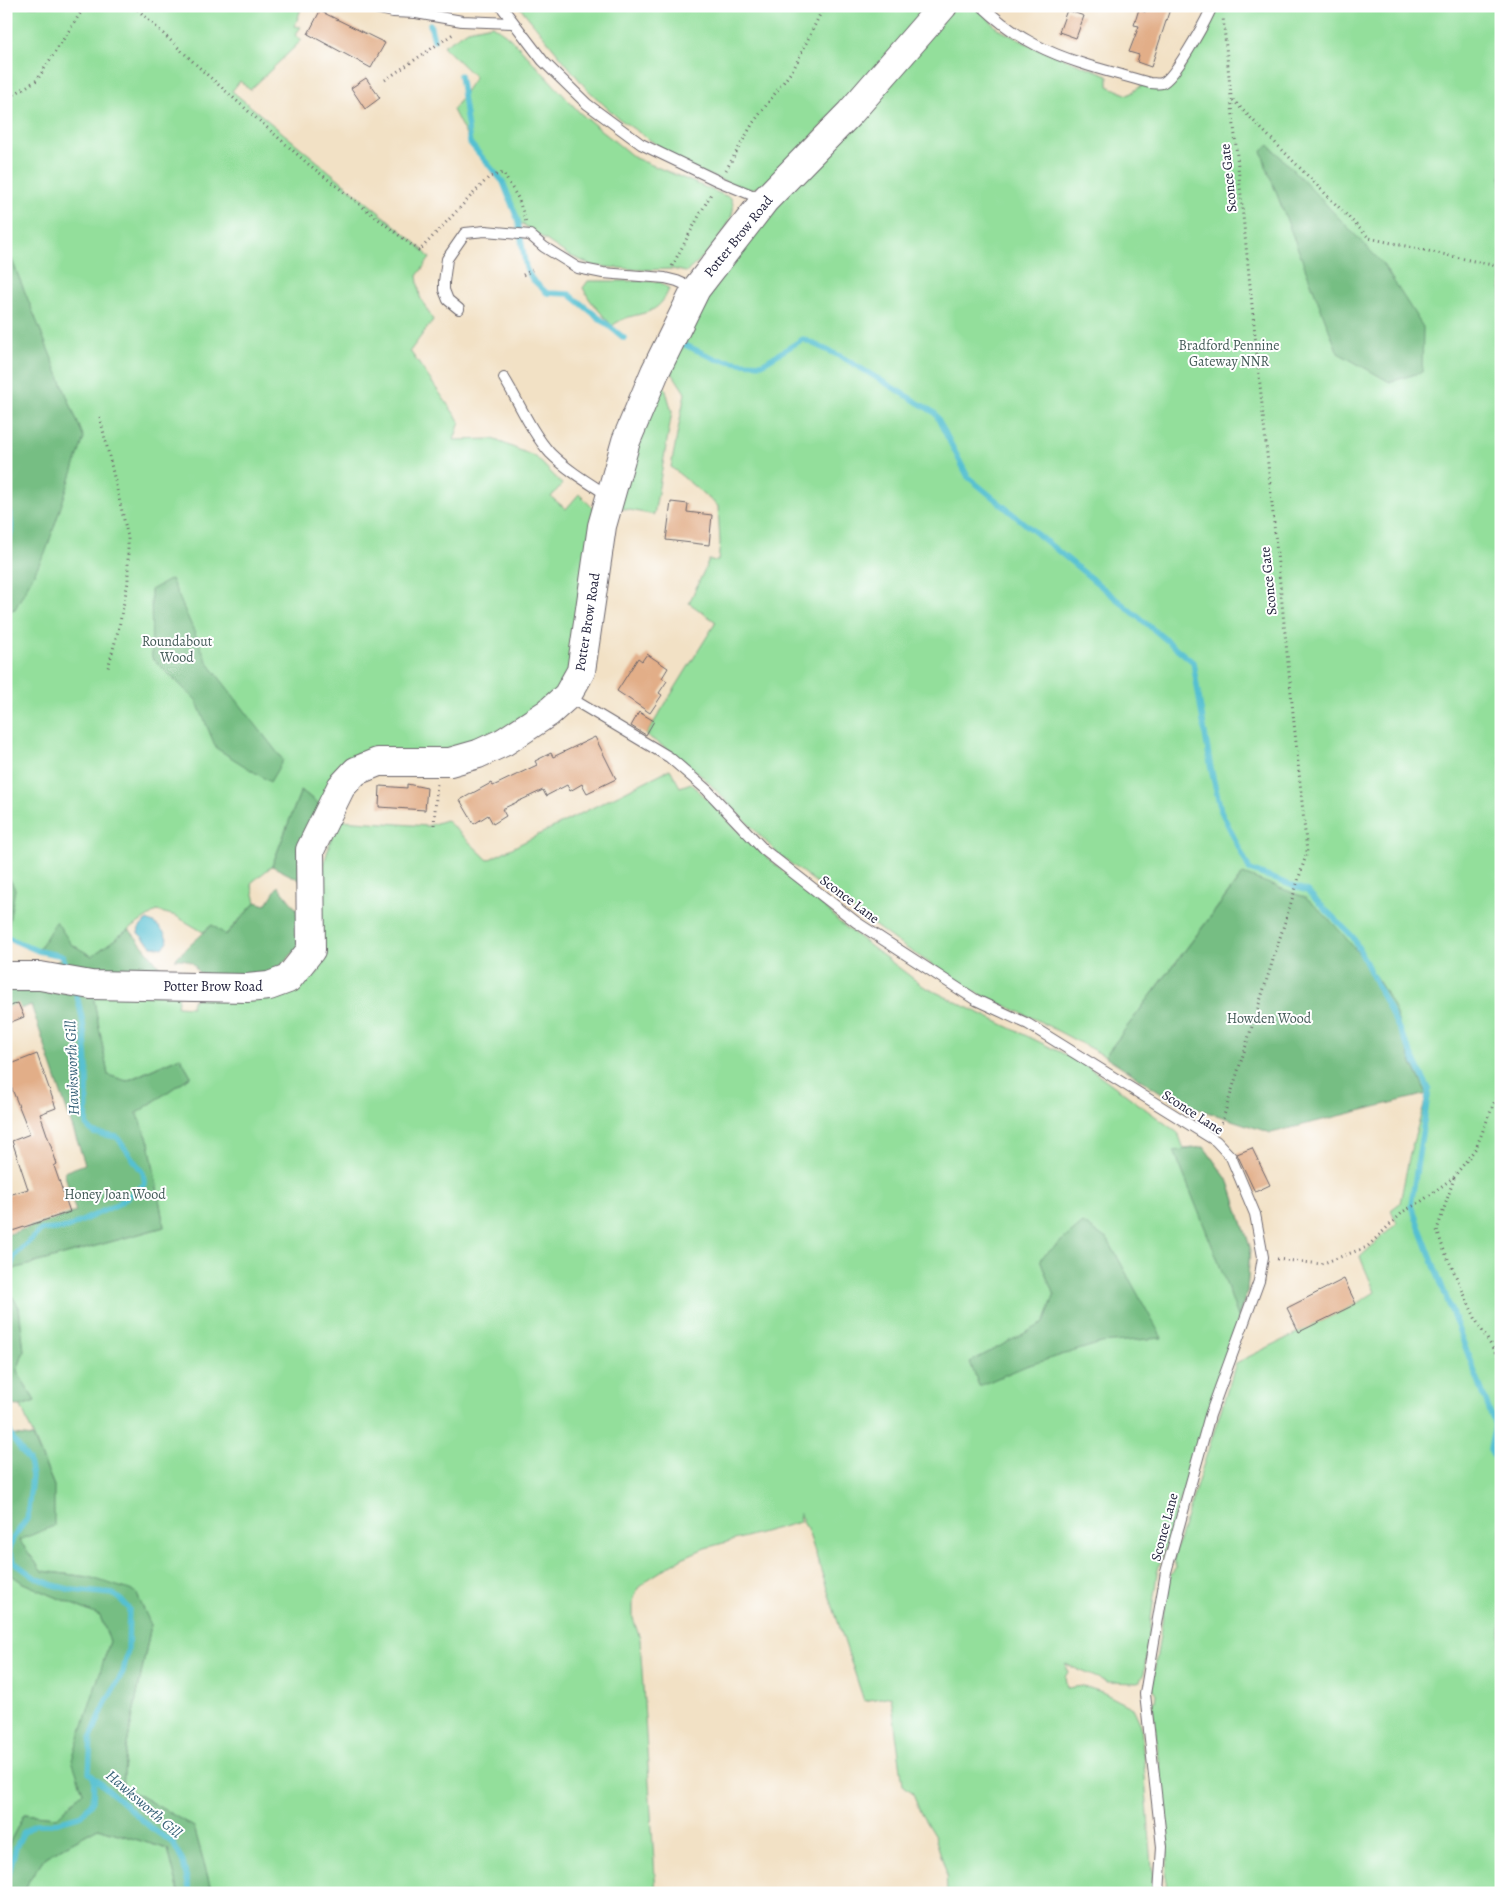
<svg xmlns="http://www.w3.org/2000/svg" width="1507" height="1899" viewBox="0 0 1507 1899" font-family="Alegreya,serif">
<style>
.green{fill:#93df9b;stroke:#5a806b}
.forest{fill:#76be83;stroke:#4c705f}
.water{fill:#55c0d1;stroke:#3c7186}
.lines{fill:none;stroke-linecap:round;stroke-linejoin:round}
.stream{stroke:#55c0d1;stroke-width:5.5}
.building{fill:#e2ae88}
.lane-casing{stroke:#6b656b;stroke-width:12}
.secondary-casing{stroke:#6b656b;stroke-width:30}
.path{stroke:#6b656b;stroke-width:3;stroke-dasharray:1 4;stroke-linecap:butt}
.lane{stroke:#fff;stroke-width:10}
.secondary{stroke:#fff;stroke-width:28}
.labels{text-anchor:middle;stroke-width:4;stroke-linejoin:round;paint-order:stroke}
.street-label{font-size:14px;fill:#22223b;stroke:#fff}
.park-label{font-size:14px;fill:#445b58;stroke:#fff}
.water-label{font-size:15px;font-style:italic;fill:#366177;stroke:#fff}
</style>
<rect width="100%" height="100%" fill="#fff"/>
<filter id="ink" filterUnits="userSpaceOnUse"><feTurbulence type="fractalNoise" baseFrequency=".02" numOctaves="2"/><feDisplacementMap in="SourceGraphic" scale="10" xChannelSelector="R" yChannelSelector="G"/><feConvolveMatrix kernelMatrix="1 2 1 2 8 2 1 2 1" color-interpolation-filters="sRGB"/></filter>
<filter id="wash" filterUnits="userSpaceOnUse"><feTurbulence type="fractalNoise" baseFrequency=".0096" numOctaves="4" result="noise"/><feDisplacementMap in="SourceGraphic" scale="20" xChannelSelector="R" yChannelSelector="G"/><feGaussianBlur stdDeviation="1.12" result="paint"/><feColorMatrix in="noise" values="0 0 0 0 0 0 0 0 0 0 0 0 0 0 0 0 0 1.4 0 .05"/><feComposite in="paint" operator="in"/></filter>
<g filter="url(#wash)">
<rect width="100%" height="100%" fill="#f2e1c5"/>
<!-- green -->
<path class="green" d="M6,6h296l-7,20 6,1 -6,8 7,5 -52,50 -10,-9 -8,10 184,152 14,15 -13,18 3,21 13,23 -23,31 50,71 -6,18 39,-1 43,18 26,27 -11,13 15,12 13,-15 15,15 -26,169 -18,22 -78,46 -32,6 -84,2 -31,55 -24,-19 -29,76 -21,17 5,19 -31,33 -13,-10 -9,7 -27,-16 -19,-5 -28,18 -37,27 -54,-5 -32,-14v-326l9,-2 -3,-349 -6,-5z
M519,6h415l-165,177 -17,6h-9l-87,-36 4,-6 -42,-29 -32,-30z
M955,6h22l21,23 34,17 76,29v11l20,9 15,-10c8,1 16,5 24,2 16,-7 37,-58 46,-74l-2,-7h290v1887h-335l2,-61 -16,-130 3,-1 1,-7 -4,-7 17,-110 7,-9 -2,-8 2,-10 60,-187 120,-59 19,-12 -15,-35 37,-34 -6,-13 9,-7 10,-50 17,-59 -20,-42 -13,-42 -15,-28 -39,-50 -99,-56 -136,180 -68,-36 -66,-30 -74,-48 -118,-87 -79,-81 -27,-21 -27,-18 70,-113 -27,-19 20,-43 9,1 2,-18 -2,-37 -47,-39 14,-74 -16,-25 38,-77 47,-61z
M492,25l13,9 13,12 62,67 55,45 96,40c1,4 3,8 2,12 -3,20 -31,50 -47,62l-14,-3 -29,1 -49,-4 -26,-11 -50,-34 -15,-39 -33,-39 -17,-33 22,-33 -32,-31 25,-16z
M588,281h61l11,1 9,7c-13,33 -35,19 -57,37l-22,-26 -7,-12z
M661,387h4l7,25 -18,103 -39,-8z
M670,769l10,18 11,-4 54,55 86,75 8,9 84,64 160,77 95,70 6,16 20,-2 25,35 21,65 -3,45 -90,281 -13,100 -5,10 -32,-1 -42,-18 3,8 -3,5 2,11 16,-2 19,6 31,16 8,17 13,168h-207l-1,-22 -11,-34 -14,-23 -9,-22 -9,-7 -12,-89 -27,5 -56,-170 -9,-18 1,9 -95,26 -23,10 -32,20 -12,10 -5,13v17l7,21 16,254h-417l-29,-8 -16,-58 -71,-41 3,-36 25,-125 -62,-48 -47,-6 -23,-31 35,-54 -33,-80 14,-5 -18,-30 7,-20 -5,-44 -13,-20v-16l158,-44 -15,-85 -12,-29 54,-37 -11,-19 -54,24 -18,-6 -16,-85 87,5 -2,11 15,1 -1,-3 5,-7 43,1 51,-5 28,-20 5,-105 7,-26 11,-22 86,6 19,-6 42,40z
M6,1571l17,12 77,33 10,25 -37,118 10,33 -26,25 -33,-3 -18,36z
M98,1828l70,21 11,44h-155l5,-13 16,-23z"/>
<!-- forest -->
<path class="forest" d="M1269,145l113,118 41,64 -1,45 -32,10 -52,-29 -72,-187 -4,-15z
M6,255l6,5 72,178 -38,113 -31,58 -9,2z
M171,579l37,84 75,97 -13,22 -54,-34 -20,-48 -44,-42 -1,-68z
M301,790l24,19 -23,72 -30,-15z
M6,872l9,17 -9,51z
M1243,874l61,23c29,21 76,79 90,112 6,14 8,30 14,44 5,14 13,28 19,41l-156,39 -97,-32 -69,-45z
M278,886l24,30 -2,30 -25,26 -48,9 -29,-9c-5,-12 -11,-13 -23,-13l37,-34 14,10 30,-33 10,3z
M56,921l15,23 21,12 37,-27 36,44 -120,-1 18,-16 -25,-5z
M6,989l52,4 34,-3 16,85 19,6 53,-24 11,19 -54,37 12,29 15,85 -158,44v-36l70,-23 -12,-40 21,-8 -54,-159 -25,9z
M1204,1147l25,35 21,65 -3,45 -9,25 -21,-59 -43,-107z
M1083,1223l25,17 54,98 -61,5 -75,23 -47,20 -9,-24 74,-39 10,-27 -14,-37z
M6,1287l13,20 5,44 -7,20 18,30 -14,5 -15,-1z
M6,1434l27,3 21,49v40l-35,14 23,31 47,6 47,15 15,33 -25,125 -3,36 71,41 16,58 29,8h-60l-11,-44 -70,-21 -53,29 -16,23 -5,13h-18v-43l18,-36 33,3 26,-25 -11,-32 38,-119 -10,-25 -77,-33 -17,-12z"/>
<!-- water -->
<path class="water" d="M147,920c11,5 17,9 21,21l-5,7 -11,-2 -14,-13 1,-5z"/>
<g class="lines">
<!-- stream -->
<path class="stream" d="M430,24l4,16
M460,75l10,68 33,39 15,39 8,47 6,11 15,14 22,1 55,44
M685,345l31,14 25,4 21,1 41,-25 39,18 93,56 33,64 225,185 18,107 10,42 29,59 57,21 46,46 76,152 -18,116 84,220 -5,24 11,19
M6,502c5,16 9,28 0,42
M6,937l32,14 25,5 5,16
M6,1277l9,-22 26,-25 26,-2 51,-24 27,-20 -2,-11 -26,-36 -23,-4 -8,-8c2,-46 3,-91 -11,-135
M6,1417l1,8 7,16 15,20 3,15 -5,43 -14,19 -4,14 6,11 19,14 19,8 19,5 41,4 9,7 7,8 -1,41 -5,22 -18,32 -14,33 -2,36 62,55 22,15 10,19 7,31
M6,1884l10,-37 7,-14 12,-9h16l31,-9 11,-14 1,-23"/>
</g>
<g id="blocks">
<!-- building -->
<path class="building" d="M1147,6h24l-20,61 -14,-5 2,-7 -10,-3 10,-26 -5,-1 5,-16 6,3z
M1067,10l17,6 -8,22 -17,-6z
M320,11l65,32 -14,25 -63,-34z
M366,78l14,20 -15,11 -14,-21z
M671,502l17,2 -1,8 25,3 -3,30 -43,-5z
M647,654l21,14 -6,10 5,3 -8,12 3,2 -12,18 -33,-22 21,-33 4,3z
M639,712l15,9 -8,14 -15,-9z
M595,737l21,42 -29,14 -5,-9 -12,7 -3,-6 -21,11 -3,-6 -41,19 4,7 -13,8 -5,-9 -14,9 -14,-24 31,-17 2,3 44,-21 -2,-4 16,-8 2,4z
M407,784l20,4 -2,22 -46,-3 1,-21 27,2z
M18,1003l6,14 -18,7v-16z
M37,1054l19,54 -16,6 17,50 -3,2 16,46 -64,21v-37l22,-7 -16,-48 18,-7 -24,-60v-8z
M1252,1148l18,37 -15,7 -18,-38z
M1344,1279l12,25 -57,28 -12,-24z"/>
</g>
</g>
<g filter="url(#ink)">
<use href="#blocks" fill-opacity="0" stroke="#6b656b" stroke-width="1"/>
<g class="lines">
<!-- lane casing -->
<g class="lane-casing">
<path id="lane" d="M366,6l27,6 23,1 46,8 50,2
M501,6l42,55 44,43 54,40 77,37 46,19
M982,6c16,15 34,29 54,39 35,18 76,27 114,38 4,0 9,1 12,0 12,-4 42,-59 48,-72l-3,-5
M459,309l-11,-9 -4,-10v-8l3,-23 18,-26 20,-2 45,4 14,12 34,21 25,5 62,5 12,3 18,8
M504,378c15,24 27,54 46,75 17,17 39,30 59,43
M567,696l102,61 38,33 57,60 92,72 120,78 52,24 188,117 15,16 24,57 8,43 -4,24 -49,134 -44,157 -21,122 17,153 -3,46"/>
</g>
<!-- secondary casing -->
<g class="secondary-casing">
<path id="secondary" d="M6,976h34l51,9 156,3 22,-2 19,-7 23,-29 -1,-100 31,-63 15,-16 22,-9h72l28,-8 26,-12 44,-29 19,-17 14,-25 21,-145 24,-85 29,-69 41,-83 69,-89 85,-87 93,-107"/>
</g>
<!-- path -->
<path class="path" d="M134,6l69,65 104,92 112,88 70,-74 14,-4 15,25 8,24
M385,80l68,-46
M1233,100l136,138 132,29
M6,106l4,-9 27,-17 48,-74
M726,170l27,-47 41,-55 30,-62
M672,266l40,-74
M523,275l9,-5
M100,417l28,120v45l-9,45 -11,41
M434,825l3,-42
M1220,1128l87,-276 -84,-835
M1454,1178l-17,52 6,18 34,74 24,40
M1277,1259l44,5 46,-17 37,-36 15,-8 35,-26 22,-29 20,-50 5,-25"/>
<!-- lane -->
<use href="#lane" class="lane"/>
<!-- secondary -->
<use href="#secondary" class="secondary"/>
</g>
</g>
<g class="labels">
<!-- street labels -->
<g class="street-label">
<text transform="translate(1228 178) rotate(-96)" y="5">Sconce Gate</text>
<text transform="translate(738 236) rotate(-51)" y="5">Potter Brow Road</text>
<text transform="translate(1268 581) rotate(-96)" y="5">Sconce Gate</text>
<text transform="translate(587 622) rotate(-81)" y="5">Potter Brow Road</text>
<text transform="translate(850 899) rotate(37)" y="5">Sconce Lane</text>
<text x="213" y="991">Potter Brow Road</text>
<text transform="translate(1193 1112) rotate(33)" y="5">Sconce Lane</text>
<text transform="translate(1164 1527) rotate(-75)" y="5">Sconce Lane</text>
</g>
<!-- park labels -->
<g class="park-label">
<text x="1229" y="350">Bradford Pennine<tspan x="1229" dy="16">Gateway NNR</tspan></text>
<text x="177" y="646">Roundabout<tspan x="177" dy="16">Wood</tspan></text>
<text x="1269" y="1023">Howden Wood</text>
<text x="115" y="1199">Honey Joan Wood</text>
</g>
<!-- water labels -->
<g class="water-label">
<text transform="translate(72 1068) rotate(-92)" y="5">Hawksworth Gill</text>
<text transform="translate(144 1804) rotate(41)" y="5">Hawksworth Gill</text>
</g>
</g>
<!-- margin -->
<rect width="1507" height="1899" fill="none" stroke="#fff" stroke-width="25"/>
</svg>
